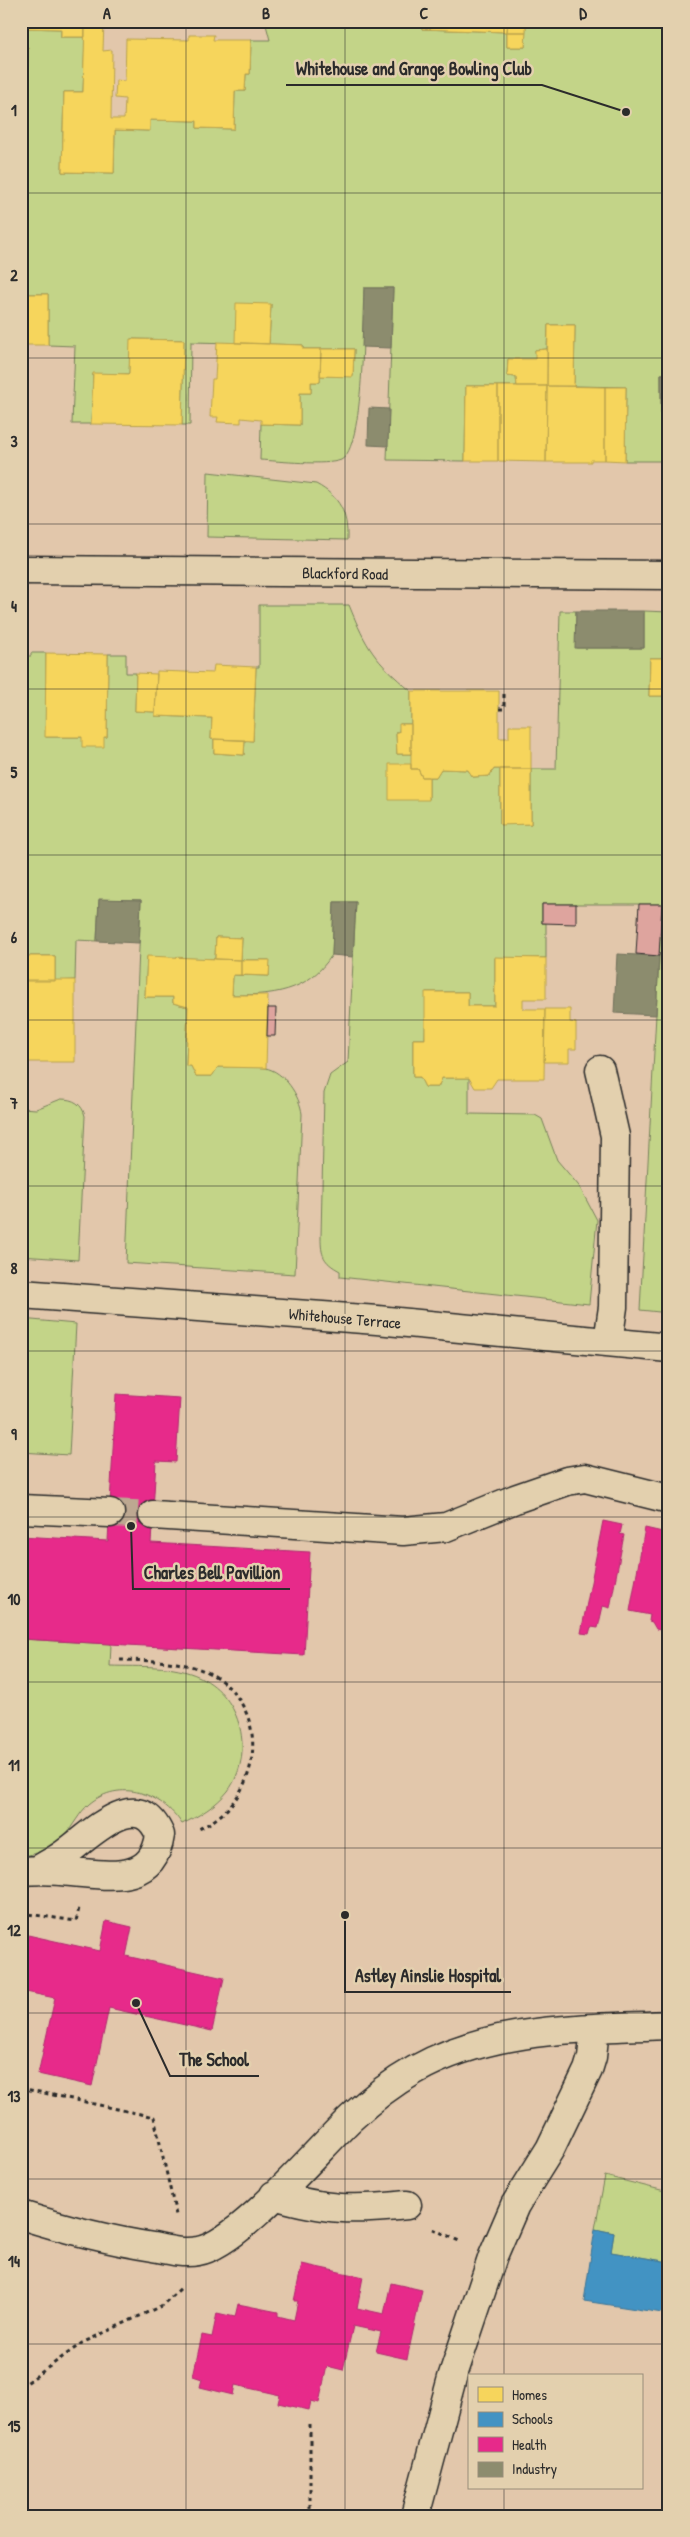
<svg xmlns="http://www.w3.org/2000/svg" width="690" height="2537" viewBox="0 0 690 2537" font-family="'Patrick Hand',sans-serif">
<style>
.green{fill:#c3d488;stroke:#77805a}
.homes{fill:#f6d55c;stroke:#b9a24d}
.schools{fill:#4393c3;stroke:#3c7495}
.health{fill:#e7298a;stroke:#af2a6e}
.industry{fill:#8c8c6e;stroke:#6f6f5a}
.building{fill:#dea49e;stroke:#2b2b2b}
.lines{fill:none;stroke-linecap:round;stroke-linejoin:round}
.minor-tunnel{stroke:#bda891;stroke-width:28;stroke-dasharray:28 14;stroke-linecap:butt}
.minor-casing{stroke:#2b2b2b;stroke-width:31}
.path{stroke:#2b2b2b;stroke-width:3;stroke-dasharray:4 4;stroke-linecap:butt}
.minor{stroke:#e3d0ae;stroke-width:28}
.grid{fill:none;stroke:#2b2b2b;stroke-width:1;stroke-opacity:0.55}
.labels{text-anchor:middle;stroke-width:5;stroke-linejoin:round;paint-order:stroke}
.street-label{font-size:16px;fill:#2b2b2b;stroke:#e3d0ae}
.leader{fill:none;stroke:#2b2b2b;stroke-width:2}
.callout-dot{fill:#2b2b2b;stroke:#e3d0ae;stroke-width:2}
.callout-label{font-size:18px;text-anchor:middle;font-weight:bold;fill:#2b2b2b;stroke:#e3d0ae;stroke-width:5;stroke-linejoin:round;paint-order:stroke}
.neatline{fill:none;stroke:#2b2b2b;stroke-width:2}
.grid-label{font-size:16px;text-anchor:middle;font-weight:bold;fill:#2b2b2b}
</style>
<rect width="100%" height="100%" fill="#e2c7ab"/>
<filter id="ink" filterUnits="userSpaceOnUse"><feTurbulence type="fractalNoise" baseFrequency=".02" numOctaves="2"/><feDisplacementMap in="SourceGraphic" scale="10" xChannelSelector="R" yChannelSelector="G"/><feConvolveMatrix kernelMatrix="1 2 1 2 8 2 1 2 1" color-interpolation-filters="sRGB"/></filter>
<g filter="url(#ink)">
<!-- green -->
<path class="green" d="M265,21h136v5h21v3l85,3v15h18l1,-26h143v353h-8l1,87h-37l1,-74 -52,-1 1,-61h-27l-1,24 -12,1 2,15 -29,-6 -1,17 9,1 1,9h-51l-1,75 -78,-1 6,-172h-29c-1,29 1,160 -23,172 -15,6 -63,1 -81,0l1,-36 39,1v-32h11v-11h9v-6h33l1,-27h-51v-4l-34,-1 2,-40 -36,39 -44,-1 -1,83h-8l2,-85 -53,-1 -2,35h-36l-2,50h-19l3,-78 -27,-1v-51h-27v-197l6,-1 1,-48 -7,-1v-19l40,1v8h24l-2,55h-19l-2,80 52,1 1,-43 34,1 1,-11 47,1v7l37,1 1,-38h10l1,-17h4l1,-34h19z
M208,472l108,12c24,13 32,29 31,56l-140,-3z
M259,605h90c18,44 25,55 62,86v33h-11l-1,8h-3l1,22h14l18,45v-22h7l5,-8 27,1 5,7 16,-1 5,-7h6v55h31v-55h25l4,-158h16v37h68v-37l25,1v46h-19l-1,38h20v617l-29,-3 22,-406h-120v19h4v35h-51v48h-27v-14h-42l-1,47h-12v38h7l5,10h13l4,-9h27v36l66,1 7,4 15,41 22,26 18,34 -8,84 -249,-27v-6c-17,-9 -19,-16 -19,-34l3,-144 6,-18 18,-13 8,-160h-22l-2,53c-25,38 -60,40 -100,40l1,-20 36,1v-16h-28l1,-22 -26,-1 -1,22 -68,-2 -2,40h28v6l15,4 -2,58 5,1 5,10h16l6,-9c15,0 32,-1 47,1 19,3 35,28 37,46l-7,160 -169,-11 15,-363h-42l-2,41 -21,-1 -1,40 -20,1v-25h-30l-4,-17v-234l5,-49h5v-3h15v84h61l1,-83h18v19h10l-1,38 20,1v4l57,2 -1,21h3v14l30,2 1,-15 8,1 3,-74h3z
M61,1099c13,0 21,5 24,17l-7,144 -57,-4v-148l15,1z
M21,1319l55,5 -7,131 -48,-3z
M21,1639l90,5 -1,22c29,1 63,-2 90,11 42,20 55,77 28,114 -12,15 -29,25 -46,33 -20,-31 -62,-46 -93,-20 -10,9 -15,21 -24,31 -12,13 -27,18 -44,22z
M605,2176l64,16v70l-58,-10 3,-19 -19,-4z"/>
<!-- homes -->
<path class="homes" d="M21,21h64v16h-24v-8l-40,-1z
M85,21h19l-1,30 9,-1 -1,69h13l1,-20 -10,-1 1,-18 9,1 1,-42 63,1v-5h25l-1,5h38l-1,34h-4l-1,17h-10l-1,38 -37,-1v-7l-47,-1v11l-35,-1 -1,43 -52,-1 2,-80h19z
M401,21h21v5h-21z
M422,21h86l-1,11 -85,-3z
M508,21h18v11h-19z
M507,32h19l-1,15h-18z
M21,47h7l-1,50h-6z
M21,294h27v51h-27z
M236,303l35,1 -2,40 -34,-1z
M548,325h27l-1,61h-27z
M130,339l54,1 -2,85 -91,-1 2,-51 36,1z
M217,342l86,3v4h18l-1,33h-9v11h-11v32l-39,-1v-4l-20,-2v5l-24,-1 1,-5h-8l2,-38h3z
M321,349h33l-1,28 -33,-1z
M547,349v37h-30l-1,-9 -9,-1 1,-17h27v-9z
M466,386h32v75h-33z
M498,386h49l-1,76 -48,-1z
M547,386l58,1v73h-14v2h-45z
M605,387h21l-1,74 -20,-1z
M46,653l62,1 -1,83h-3v10h-22v-10h-37z
M21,656h5l-1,49h-4z
M650,658h19v38h-20z
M214,665l42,2 -3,74 -42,-2 1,-21 -57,-2 2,-45 56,2z
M136,673l21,1 -2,38 -20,-1z
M411,691h88v47h10v-12h22v43h-37l-5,7 -16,1 -5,-7 -27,-1 -5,8h-14l-4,-8h-7z
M399,724h12v30h-14l-1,-22h3z
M214,739l31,1 -1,15 -30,-2z
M389,764h22v5h7l4,8h7v23h-40z
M500,769h31v55l-31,1z
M216,937l26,1 -1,22 -26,-1z
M21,939h4v42l-4,-1z
M25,956h30v25h-30z
M147,956l94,4v15h-8l-1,20h36l-2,73 -48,-1 -6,9h-16l-5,-10h-5l2,-59 -15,-4v-6h-28z
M495,957l51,1v41h-23v10h22l-1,70h-47l-6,9h-16l-6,-10h-27l-4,9h-13l-5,-10h-7v-38h12v-47h43v14h27z
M241,960h29l-1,16 -28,-1z
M21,980h54v82h-54z
M545,1009h25v13l6,1v26h-7v13h-25z"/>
<!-- schools -->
<path class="schools" d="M595,2229l19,4 -3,19 58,10v52l-85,-13z"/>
<!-- health -->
<path class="health" d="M116,1394l64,4 -4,64 -20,-1 -5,82 159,9 -6,103 -283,-16v-103l87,5z
M603,1521l19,4 -2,9 4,1 -14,73 -7,-2 -5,22 -7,-1 -2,7 -8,-1z
M668,1526l1,1v105l-13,-3 -4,-7 -3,-1 1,-6 -20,-4 15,-83 22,5z
M106,1921l26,6 -6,29 98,22 -12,53 -103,-23 -17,78 -54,-12 17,-76 -34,-7v-24l7,-32 72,16z
M302,2264l61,13 -6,31 27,6 7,-31 31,7 -15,69 -31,-7 5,-20 -28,-6 -10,44 -16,-4 -8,37 -8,-2 -2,9 -31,-7 2,-8 -45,-10 -2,10 -33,-8 2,-8 -9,-3 9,-41 10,2 5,-24 18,4 3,-13 40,8v4l16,4 4,-19h-4z"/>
<!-- industry -->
<path class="industry" d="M364,288h29l-2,60 -29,-1z
M661,374h8v46h-8z
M369,408l20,1 -1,37 -20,-1z
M576,611h68v37h-69z
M99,899l42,1 -2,43 -42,-2z
M334,902h22l-3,55 -21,-2z
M617,954l42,2 -3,59 -42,-2z"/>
<!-- building -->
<path class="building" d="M542,904h34v20l-34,-1z
M639,904h23l-3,52 -23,-2z
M268,1008h8l-1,28h-8z"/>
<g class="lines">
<!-- minor-tunnel -->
<path class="minor-tunnel" d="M110,1513l43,2"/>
<!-- minor casing -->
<g class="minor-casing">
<path id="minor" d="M21,570l648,5
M600,1070l15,66 -2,171 -5,35
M21,1294l356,26 292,28
M21,1509l89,4
M153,1515l250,16 43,-4 69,-28 52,-18 18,-3 84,21
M21,1871c17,-1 34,-1 51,1 36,3 81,13 88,-37 -22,-52 -70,1 -96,19 -8,6 -18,11 -26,16
M274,2195c53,15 78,16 133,10
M21,2215c44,14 87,25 132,32 15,3 30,7 45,4 41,-7 120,-102 153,-133 19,-18 41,-35 64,-48 78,-44 167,-41 254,-45
M415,2516l37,-138 41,-122 22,-51 35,-56 38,-79 4,-13 3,-29"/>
</g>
<!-- path -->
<path class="path" d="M499,709h5v-19
M120,1660c32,1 67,-1 96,17 59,39 43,128 -20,153
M21,1913l55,8 3,-13
M21,2088l133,29 22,98
M433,2229l26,12
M21,2387l61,-44 79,-37 20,-18
M310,2516v-93"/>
<!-- minor -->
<use href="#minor" class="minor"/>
</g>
</g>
<!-- grid -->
<path class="grid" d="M186,21v2495M345,21v2495M504,21v2355M21,193h648M21,358h648M21,524h648M21,689h648M21,855h648M21,1020h648M21,1186h648M21,1351h648M21,1517h648M21,1682h648M21,1848h648M21,2013h648M21,2179h648M21,2344h648M504,2488v28"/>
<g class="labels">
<!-- street labels -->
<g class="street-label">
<text transform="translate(345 573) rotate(1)" y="6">Blackford Road</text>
<text transform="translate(345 1318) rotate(5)" y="6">Whitehouse Terrace</text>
</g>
</g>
<!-- callouts -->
<path class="leader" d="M626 112L542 85H286M131 1526L133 1589H290M345 1915L345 1992H511M136 2003L170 2076H259"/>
<g class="callout-dot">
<circle cx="626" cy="112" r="5"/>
<circle cx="131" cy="1526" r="5"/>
<circle cx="345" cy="1915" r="5"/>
<circle cx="136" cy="2003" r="5"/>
</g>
<g class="callout-label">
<text x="414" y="75">Whitehouse and Grange Bowling Club</text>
<text x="212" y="1579">Charles Bell Pavillion</text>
<text x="428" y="1982">Astley Ainslie Hospital</text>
<text x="214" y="2066">The School</text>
</g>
<!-- margin -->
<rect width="690" height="2537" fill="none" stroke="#e3d0ae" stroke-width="55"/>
<!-- legend -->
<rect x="468" y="2374" width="175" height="115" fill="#e3d0ae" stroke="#998e7a"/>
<rect x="478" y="2387" width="25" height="15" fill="#f6d55c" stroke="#998e7a"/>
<text x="512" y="2400" font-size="15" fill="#2b2b2b">Homes</text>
<rect x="478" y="2412" width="25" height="15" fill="#4393c3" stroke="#998e7a"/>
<text x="512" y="2424" font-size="15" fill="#2b2b2b">Schools</text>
<rect x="478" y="2437" width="25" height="15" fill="#e7298a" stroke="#998e7a"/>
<text x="512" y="2450" font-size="15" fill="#2b2b2b">Health</text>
<rect x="478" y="2462" width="25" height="15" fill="#8c8c6e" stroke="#998e7a"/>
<text x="512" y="2474" font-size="15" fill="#2b2b2b">Industry</text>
<rect x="28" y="28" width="634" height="2482" class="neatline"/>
<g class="grid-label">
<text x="107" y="19">A</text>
<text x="266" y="19">B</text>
<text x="424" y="19">C</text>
<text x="583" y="19">D</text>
<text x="14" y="116">1</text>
<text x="14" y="281">2</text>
<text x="14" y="447">3</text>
<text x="14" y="612">4</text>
<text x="14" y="778">5</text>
<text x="14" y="943">6</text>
<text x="14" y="1109">7</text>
<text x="14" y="1274">8</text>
<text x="14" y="1440">9</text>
<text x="14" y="1605">10</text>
<text x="14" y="1771">11</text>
<text x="14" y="1936">12</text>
<text x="14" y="2102">13</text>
<text x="14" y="2267">14</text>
<text x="14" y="2432">15</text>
</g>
</svg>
